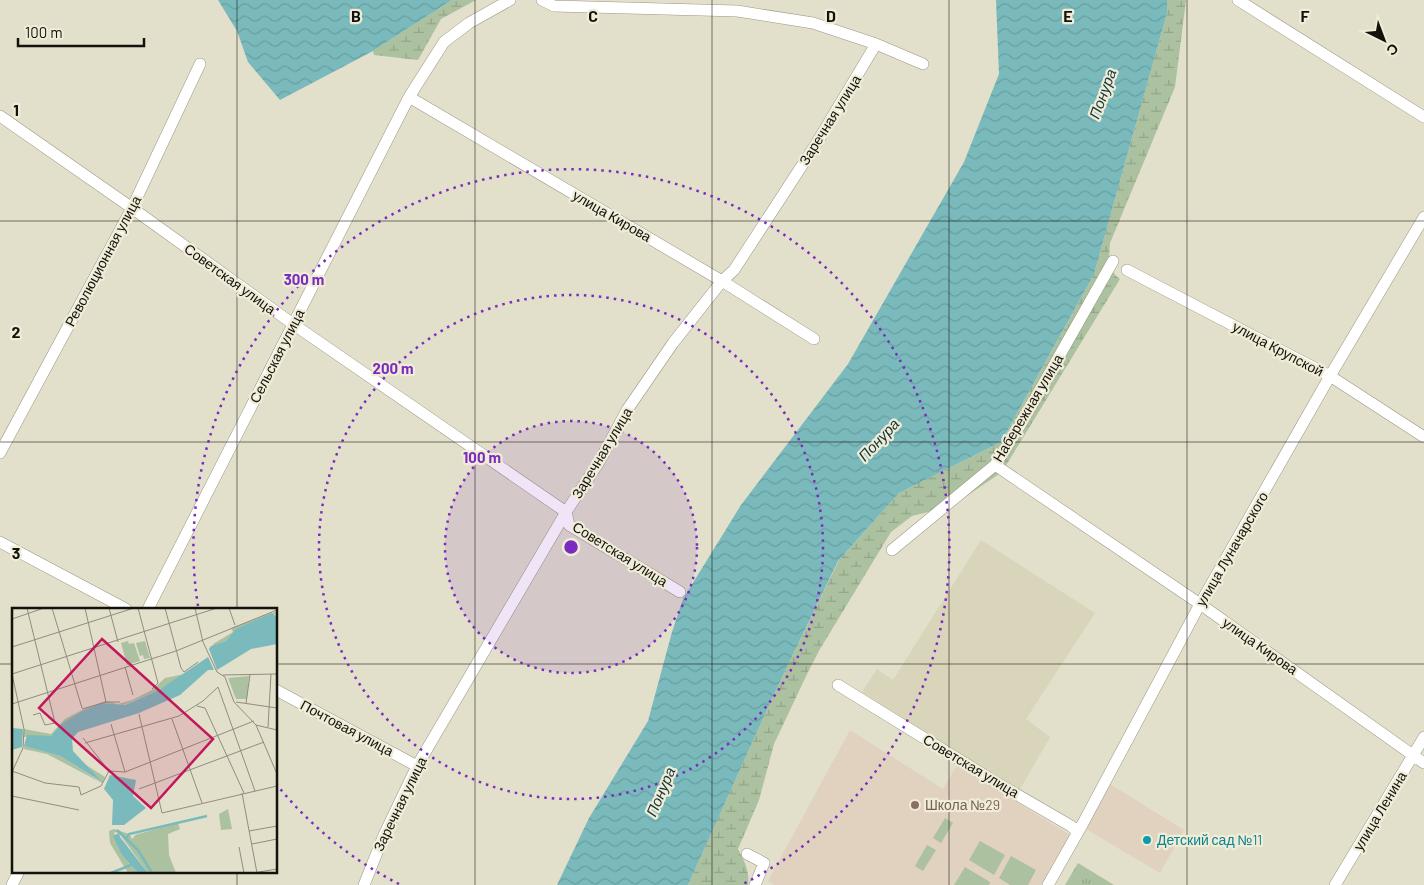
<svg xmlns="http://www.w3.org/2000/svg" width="1424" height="885" viewBox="0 0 1424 885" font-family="Barlow,sans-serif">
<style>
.built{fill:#d9d5ba}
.education{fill:#e1d2bf}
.grass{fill:#abc1a0}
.wetland{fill:url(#wetland-marsh)}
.park{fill:url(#park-tufts)}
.water{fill:url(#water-waves)}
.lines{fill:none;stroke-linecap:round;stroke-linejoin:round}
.minor-casing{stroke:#9b9785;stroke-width:12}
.minor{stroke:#fff;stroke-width:11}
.grid{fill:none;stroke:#13110b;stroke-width:1;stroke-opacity:0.55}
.ring{fill:none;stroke:#7b2cbf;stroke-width:2.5;stroke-dasharray:2.5 5}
.education-dot{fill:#8d6e63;stroke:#efecd8;stroke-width:2}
.culture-dot{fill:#0f9aa8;stroke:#efecd8;stroke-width:2}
.labels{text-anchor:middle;stroke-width:4.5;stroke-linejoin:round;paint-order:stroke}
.street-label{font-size:14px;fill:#13110b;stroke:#efecd8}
.education-label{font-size:14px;fill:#785e54;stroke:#efecd8;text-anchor:start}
.culture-label{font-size:14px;fill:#0d838f;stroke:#efecd8;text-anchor:start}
.water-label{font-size:15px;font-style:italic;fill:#143536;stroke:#efecd8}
.inset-river{fill:none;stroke:#7ababc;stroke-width:2.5}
.inset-road{fill:none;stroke:#8f8d7e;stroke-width:1}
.view{fill:#c2185b;fill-opacity:0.15;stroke:#c2185b;stroke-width:2.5}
.inset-edge{fill:none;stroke:#13110b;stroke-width:2.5}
.grid-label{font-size:16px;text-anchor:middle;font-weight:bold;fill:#13110b;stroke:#efecd8;stroke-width:4.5;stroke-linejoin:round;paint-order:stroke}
.centre{fill:#7b2cbf;stroke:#efecd8;stroke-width:2.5}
.ring-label{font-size:15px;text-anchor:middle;font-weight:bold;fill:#7b2cbf;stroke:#efecd8;stroke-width:4.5;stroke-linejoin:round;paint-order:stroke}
</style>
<defs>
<pattern id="wetland-marsh" width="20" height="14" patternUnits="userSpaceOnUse" patternTransform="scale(1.25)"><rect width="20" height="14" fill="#abc1a0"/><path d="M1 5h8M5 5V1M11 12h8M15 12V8" fill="none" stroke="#92a588"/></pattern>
<pattern id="park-tufts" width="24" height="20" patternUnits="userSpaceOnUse" patternTransform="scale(1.25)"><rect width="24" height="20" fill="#abc1a0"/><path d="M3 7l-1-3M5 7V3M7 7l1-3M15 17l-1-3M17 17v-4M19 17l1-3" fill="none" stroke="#92a588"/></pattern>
<pattern id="water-waves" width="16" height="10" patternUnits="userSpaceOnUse" patternTransform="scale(1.25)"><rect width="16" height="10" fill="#7ababc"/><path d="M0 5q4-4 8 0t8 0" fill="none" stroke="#699fa0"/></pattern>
</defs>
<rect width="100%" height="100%" fill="#e2dfcb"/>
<!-- built -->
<path class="built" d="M981,540l114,73 -69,106 24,18 -31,54 -157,-99 15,-23 16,11z"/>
<!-- education -->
<path class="education" d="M850,730l93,59 14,-24 113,70 -28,50h-268l-6,-4z
M1110,784l74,46 -24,43 -74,-44z"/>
<!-- grass -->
<path class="grass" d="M945,818l8,5 -12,20 -8,-5z
M980,841l25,14 -11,20 -25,-15z
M927,845l9,5 -13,21 -8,-5z
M1011,856l25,14 -8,15h-18l-11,-7z
M965,867l25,15 -1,3h-35z"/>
<!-- wetland -->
<path class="wetland" d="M452,0h24l-35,19 -23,41 -44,-5 -1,-4z
M1167,0h19l-11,87 -65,156c-1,14 -3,27 10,36l-118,193 -50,34 -40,10 -21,16 -71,117 -12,23 -34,72 -15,56 -21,49c6,11 12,23 10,36h-60l87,-193 64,-132 60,-67 102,-51 93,-168 73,-261z"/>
<!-- park -->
<path class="park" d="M1078,863l36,22h-49z"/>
<!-- water -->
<path class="water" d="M218,0h234l-79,51 -93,49 -32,-38 -11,-31z
M996,0h171v13l-73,261 -93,168 -102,51 -61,68 -63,131 -87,193h-131l32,-67 59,-97 24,-89 11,-33 58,-94 107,-141 116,-202 35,-88z"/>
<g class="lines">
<!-- minor casing -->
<g class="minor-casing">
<path id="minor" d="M542,0l12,6 183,5 76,12 63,21 47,20
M1238,0l186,117
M409,97l313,184 92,58
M0,116l132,92 161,116 273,188 3,13 111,67
M1127,270l203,106 94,61
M0,453l132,-245 68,-144
M995,465l205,139 224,159
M0,542l126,67
M892,550l103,-85 27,-43 91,-161
M148,609l261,-512 35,-55 25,-19 41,-23
M838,685l159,98 74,43 7,6
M276,690l141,76
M747,854l17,9 -9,22
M12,885l7,-14
M364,885l20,-50 33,-69 149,-254 33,-50 28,-52 46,-67 49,-62 12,-11 82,-126 60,-100
M1048,885l34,-60 118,-221 130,-228 94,-159
M1335,885l89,-148"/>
</g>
<!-- minor -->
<use href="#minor" class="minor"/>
</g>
<!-- grid -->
<path class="grid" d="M237,0v609M475,0v885M712,0v885M949,0v885M1187,0v885M0,221h1424M0,442h1424M0,664h14M276,664h1148M237,871v14"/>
<!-- distance rings -->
<circle cx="571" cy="547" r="126" fill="#7b2cbf" fill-opacity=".12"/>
<g class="ring">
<circle cx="571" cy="547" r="126"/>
<circle cx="571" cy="547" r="252"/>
<path d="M399 884A378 378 0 0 1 277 785M198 606A378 378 0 1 1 743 884"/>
</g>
<!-- markers -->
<circle class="education-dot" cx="915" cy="805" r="5"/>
<circle class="culture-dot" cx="1147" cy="840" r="5"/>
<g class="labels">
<!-- street labels -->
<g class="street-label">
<text transform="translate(830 120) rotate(-58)" y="5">Заречная улица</text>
<text transform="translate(612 216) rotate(30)" y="5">улица Кирова</text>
<text transform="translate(103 261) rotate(-62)" y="5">Революционная улица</text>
<text transform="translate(230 279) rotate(36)" y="5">Советская улица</text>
<text transform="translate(1278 349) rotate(28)" y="5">улица Крупской</text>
<text transform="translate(277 356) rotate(-63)" y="5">Сельская улица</text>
<text transform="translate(1028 408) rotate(-59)" y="5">Набережная улица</text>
<text transform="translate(602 453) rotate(-59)" y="5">Заречная улица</text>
<text transform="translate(1232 549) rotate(-60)" y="5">улица Луначарского</text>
<text transform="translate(620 554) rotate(32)" y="5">Советская улица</text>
<text transform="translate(1260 646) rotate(35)" y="5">улица Кирова</text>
<text transform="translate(347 728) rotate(28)" y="5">Почтовая улица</text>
<text transform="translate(971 766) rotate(31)" y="5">Советская улица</text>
<text transform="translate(400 804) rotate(-64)" y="5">Заречная улица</text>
<text transform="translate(1380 811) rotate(-59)" y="5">улица Ленина</text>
</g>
<!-- education labels -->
<g class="education-label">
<text x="925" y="810">Школа №29</text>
</g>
<!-- culture labels -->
<g class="culture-label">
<text x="1157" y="845">Детский сад №11</text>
</g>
<!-- water labels -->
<g class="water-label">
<text transform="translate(1103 94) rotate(-70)" y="5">Понура</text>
<text transform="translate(879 440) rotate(-47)" y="5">Понура</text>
<text transform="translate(661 792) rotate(-67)" y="5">Понура</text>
</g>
</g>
<!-- overview -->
<g transform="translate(12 608)">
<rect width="265" height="265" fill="#e2dfcb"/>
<path d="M133,33l5,17 -6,1 -1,-4 -3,1 -4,-13zM166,215l2,6 -12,5 1,21 7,18h-20l-24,-33 3,-5z" fill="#abc1a0"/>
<path d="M216,201l4,20 -11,1 -2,-16z" fill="#abc1a0"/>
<path d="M265,4v6l-2,-4 -8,2 -30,13 -11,12 -12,5 -1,-2 20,-12 -2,-4 37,-14zM173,66l-26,16 -35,15 -21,-2 -43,22 -9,11 -27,1v-8l27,5 14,-15 17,-9 23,-9 13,3 14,-4 20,-10 13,-12zM12,138l36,10 41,26 -18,-19 22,14 -3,6 -55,-29 -23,-5zM102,221l15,5 27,39h-8l-29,-40 -5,-1 8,23 16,18h-10l-18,-30 -1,-12z" fill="#abc1a0"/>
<path d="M237,68l-2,23h-11l-8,-21z" fill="#abc1a0"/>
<path d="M116,33l1,3 5,-1 6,18 -13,4 -6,-22z" fill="#abc1a0"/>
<path d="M260,5l5,4v27l-26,5 -34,21 -8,-21 2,-3 15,-5 10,-12zM196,49l6,13h-6l-28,25 -41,18 -61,19 -6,7 1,12 29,31 -42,-26 -36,-10 3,-11 24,1 9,-11 24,-15 19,-7 22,2 34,-15zM0,120l11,1 -1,18 -10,3zM98,167l26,5 -3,16 13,12 -22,17h-12l1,-25 -9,-11zM107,225l1,4 28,36h-10l-16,-18 -9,-19z" fill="#7ababc"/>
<path class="inset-river" d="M105,222l21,20 14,23M114,231l3,-5 78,-18M99,265l20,-8"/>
<path class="inset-road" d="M15,0l28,115 -10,2 -5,-12 -7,2M40,0l30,100M73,0l21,94M97,0l9,34M126,0l20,75 -6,6M153,0l16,60 3,4 14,-10M183,0l8,34 14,30 8,5 9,25 22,23 21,49M217,0l6,17M0,11l32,-11M0,39l122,-39M113,59l8,28M0,66l205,-66M0,66l12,55 -1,19 -11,24M211,67l54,-1M224,94l41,6M234,95l4,-28M0,96l164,-53 101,-41M185,98l8,2 39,85M70,101l24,-7h14M127,106l23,99 115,-27M160,111l30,84M99,116l14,48M244,117l21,5M256,119l3,-53M71,130l26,33M73,135l94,-27 24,-15 15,-14 37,104M0,163l33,12 34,4 2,8 20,-9 8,-15M97,163l16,1 129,-51M127,181l125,-47M230,185l15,80M0,188l67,14M237,223l28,-5M240,236l25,-5M227,239l5,26M241,265l24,-4"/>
<path class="view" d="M90,31l111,100 -62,69 -112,-100z"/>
<rect width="265" height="265" class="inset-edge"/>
</g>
<g class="grid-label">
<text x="356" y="22">B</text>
<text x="593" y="22">C</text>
<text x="831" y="22">D</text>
<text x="1068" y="22">E</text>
<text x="1305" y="22">F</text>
<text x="16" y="116">1</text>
<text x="16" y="338">2</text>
<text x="16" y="559">3</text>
</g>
<circle cx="571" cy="547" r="8" class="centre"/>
<g class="ring-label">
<text x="304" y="285">300 m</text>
<text x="393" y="374">200 m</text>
<text x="482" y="463">100 m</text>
</g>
<!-- north arrow -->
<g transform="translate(1384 40) rotate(138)" stroke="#efecd8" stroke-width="4" paint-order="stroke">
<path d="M0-4L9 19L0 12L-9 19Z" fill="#13110b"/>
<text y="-8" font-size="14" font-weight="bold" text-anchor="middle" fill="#13110b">С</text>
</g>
<!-- scale -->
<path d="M18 38v8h126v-8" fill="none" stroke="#13110b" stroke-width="2.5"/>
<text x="25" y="38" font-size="15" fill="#13110b" stroke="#efecd8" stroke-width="4" paint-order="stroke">100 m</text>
</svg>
